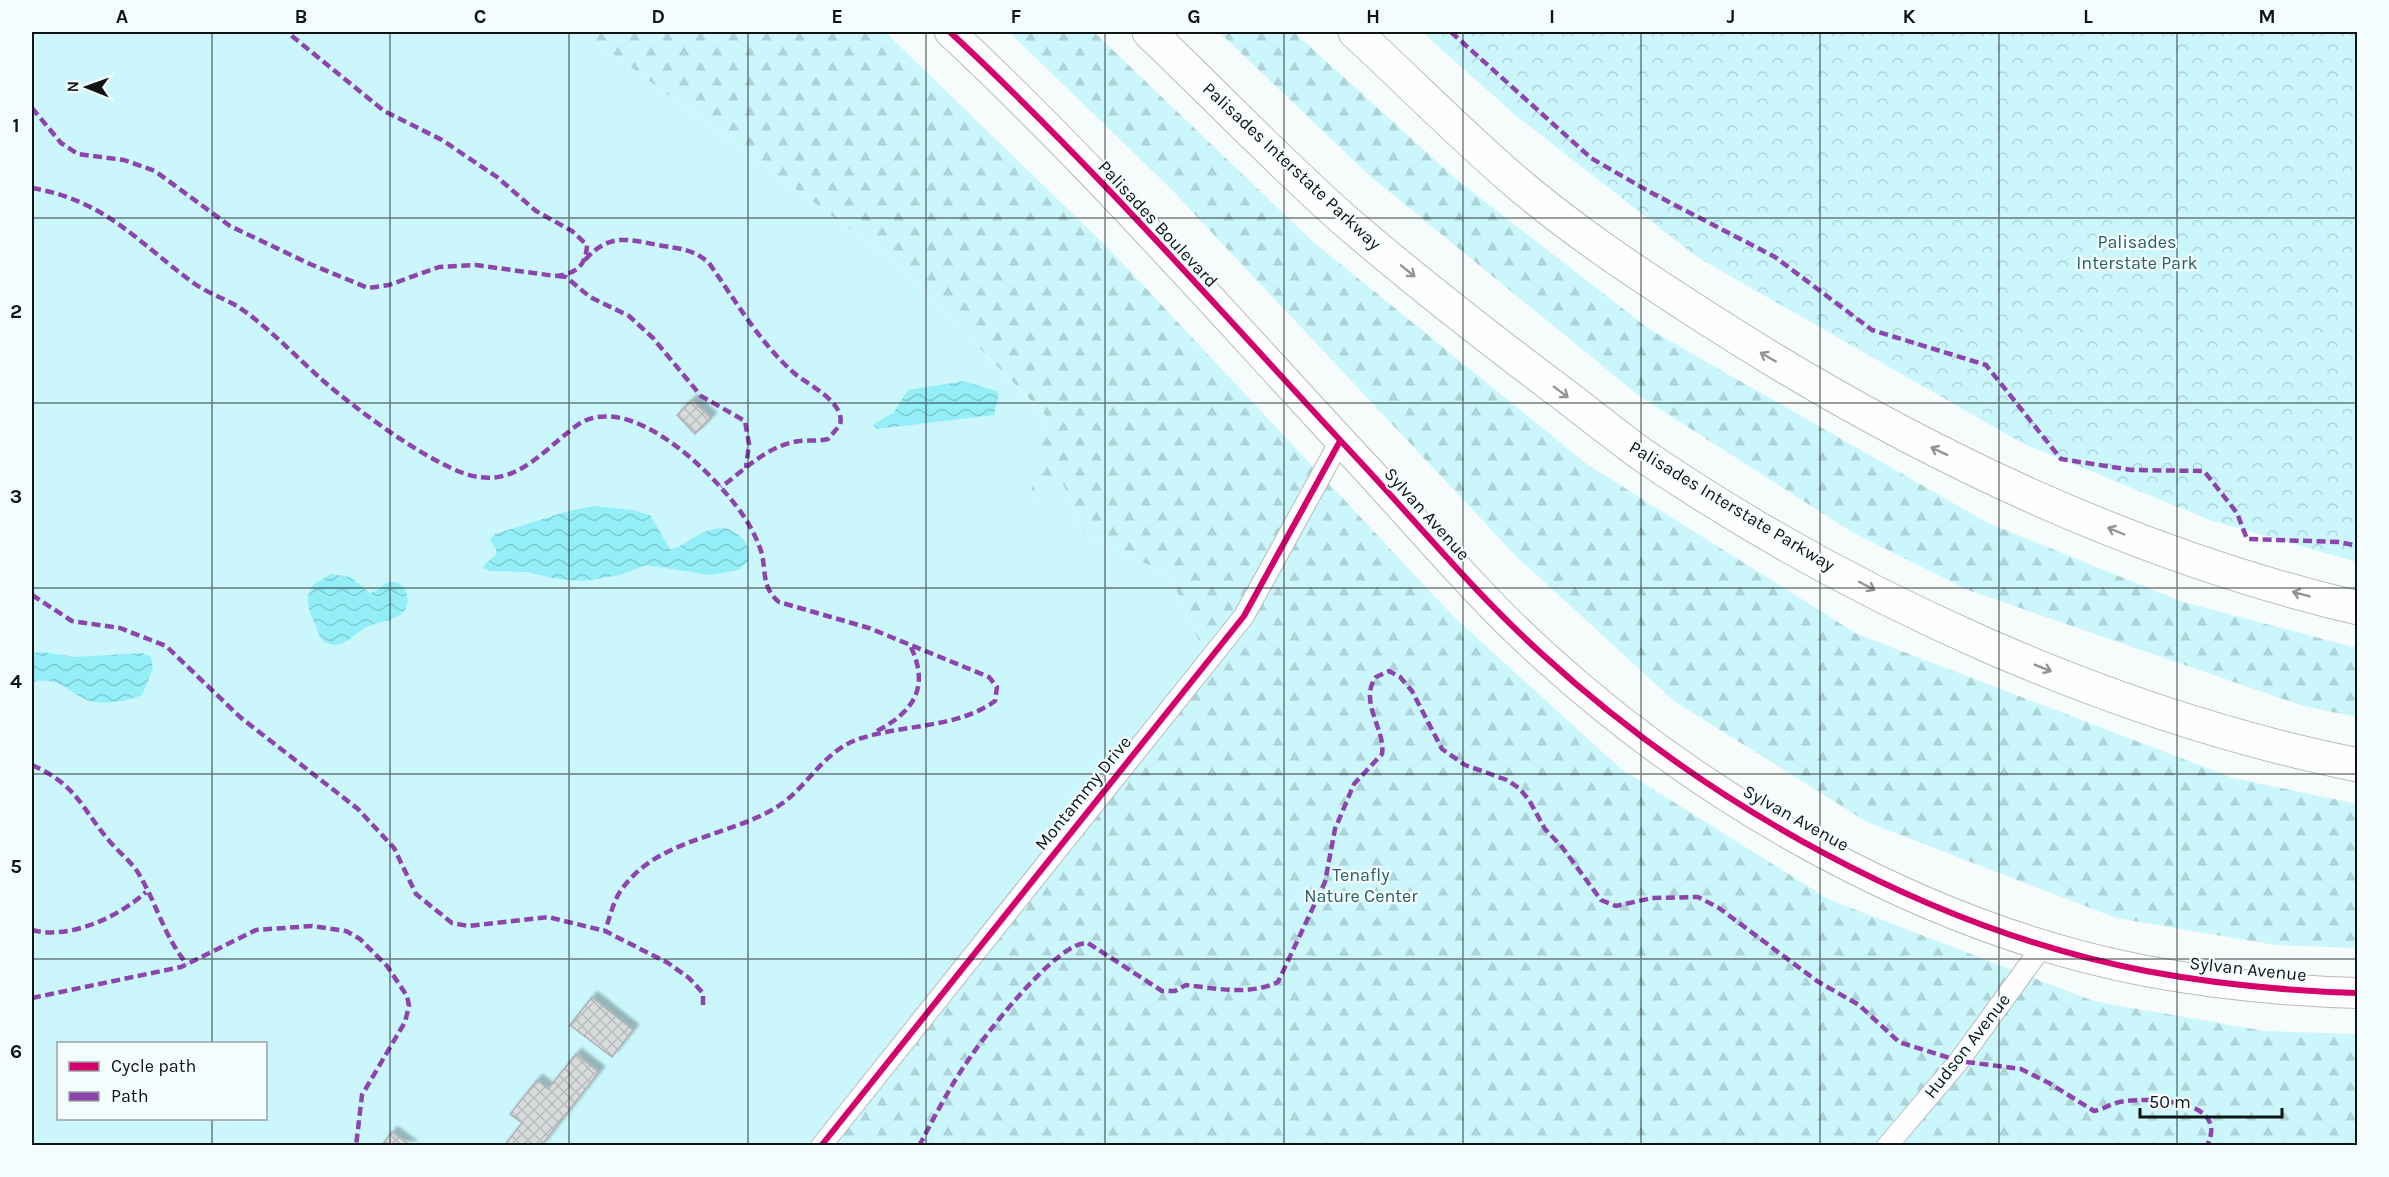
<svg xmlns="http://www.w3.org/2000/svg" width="2389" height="1177" viewBox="0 0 2389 1177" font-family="Karla,sans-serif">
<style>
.green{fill:#cbf7fc;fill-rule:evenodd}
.forest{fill:url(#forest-firs)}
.park{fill:url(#park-crowns)}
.water{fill:url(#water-waves)}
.building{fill:url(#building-cross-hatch);stroke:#aeb1b2;stroke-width:1.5;filter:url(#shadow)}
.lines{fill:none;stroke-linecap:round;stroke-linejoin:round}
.minor-casing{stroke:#b7bbbc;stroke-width:22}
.primary-casing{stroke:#b7bbbc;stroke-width:32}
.motorway-casing{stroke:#b7bbbc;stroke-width:35}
.minor{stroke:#fefeff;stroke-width:20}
.primary{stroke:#fefeff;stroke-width:30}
.motorway{stroke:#fefeff;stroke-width:33}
.quiet{stroke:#8e44ad;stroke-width:4.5;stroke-dasharray:9 4.5;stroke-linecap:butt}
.cycleway-casing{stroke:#f4fdfe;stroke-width:10}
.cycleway{stroke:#d6006c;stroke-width:6}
.oneway{stroke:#939595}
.grid{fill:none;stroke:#111414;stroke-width:1.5;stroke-opacity:0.55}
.labels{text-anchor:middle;stroke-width:4.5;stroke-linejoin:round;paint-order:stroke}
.street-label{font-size:18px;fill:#111414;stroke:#f4fdfe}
.park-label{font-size:18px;fill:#295f65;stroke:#f4fdfe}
.neatline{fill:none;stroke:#111414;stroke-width:2}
.grid-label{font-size:20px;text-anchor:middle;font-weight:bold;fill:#111414}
</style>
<defs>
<pattern id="forest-firs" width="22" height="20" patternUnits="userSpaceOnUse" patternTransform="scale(1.5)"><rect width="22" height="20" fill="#cbf7fc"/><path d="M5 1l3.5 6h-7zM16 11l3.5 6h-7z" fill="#add3d7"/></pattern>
<pattern id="park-crowns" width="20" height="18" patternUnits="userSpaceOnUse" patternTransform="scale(1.5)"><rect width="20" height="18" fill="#cbf7fc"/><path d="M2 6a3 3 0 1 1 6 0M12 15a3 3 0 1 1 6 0" fill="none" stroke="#add3d7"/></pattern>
<pattern id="water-waves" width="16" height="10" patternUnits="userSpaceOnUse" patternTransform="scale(1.5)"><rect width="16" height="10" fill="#93eef8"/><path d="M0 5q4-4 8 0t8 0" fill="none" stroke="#7ecbd4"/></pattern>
<pattern id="building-cross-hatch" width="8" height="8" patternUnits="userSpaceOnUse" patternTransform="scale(1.5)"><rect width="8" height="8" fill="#d7dbdc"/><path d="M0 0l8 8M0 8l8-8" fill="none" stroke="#b8bbbc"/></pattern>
<filter id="shadow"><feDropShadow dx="5.5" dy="-5.5" stdDeviation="1.5" flood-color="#0004"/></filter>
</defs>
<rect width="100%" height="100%" fill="#f6fbfc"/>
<!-- green -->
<path class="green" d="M32,32h551l313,231 149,153 -15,89 31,-28 23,58 86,40 37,84 -387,486h-788zM58,1044h208v74h-208z"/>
<!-- forest -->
<path class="forest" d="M583,32h302l224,217 345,368 167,152 209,131 263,101 172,30 92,3v111h-1537l387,-486 -37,-84 -86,-40 -23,-57 -32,28 16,-91 -149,-152z
M1009,32h85l217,208 277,225 269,169 376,144 124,26v144l-82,-3 -159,-27 -249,-96 -193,-121 -158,-145 -345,-367z
M1219,32h75l162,147 193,150 339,194 195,79 174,46v69l-54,-11 -335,-116 -116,-58 -214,-137 -268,-219z"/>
<!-- park -->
<path class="park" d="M1422,32h935v530l-147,-42 -188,-77 -325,-186 -183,-143z"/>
<!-- water -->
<path class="water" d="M964,381l32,10 3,3 -5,21 -117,14 -4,-4 21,-13 14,-22z
M594,506l38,4 18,5 20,34c16,-1 27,-22 56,-21 15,6 26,17 22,34l-10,8 -28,5 -64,-10 -26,10 -36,6 -27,-2 -30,-7 -38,-1 -6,-3 2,-4 11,-9v-6l-6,-9 5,-6 70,-22z
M331,574l19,3 20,16c10,-2 14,-13 25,-11 5,1 11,7 12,13 6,26 -27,25 -42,33 -12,6 -21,21 -36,16 -10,-3 -11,-14 -15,-22 -6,-14 -10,-24 0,-38z
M42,652l33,5 68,-4 8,4 2,12 -11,26c-13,6 -42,11 -55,5 -25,-11 -25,-23 -55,-18v-29z"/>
<!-- building -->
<path class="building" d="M692,400l19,18 -16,16 -18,-19z
M592,997l41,33 -21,27 -42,-32z
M576,1054l23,18 -58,74h-37l18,-23 -12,-9 27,-34 11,9z
M392,1132l19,14h-30z"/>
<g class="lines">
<!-- minor casing -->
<g class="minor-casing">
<path id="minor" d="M821,1146l423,-530 96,-175
M1887,1146l72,-85 85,-117"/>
</g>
<!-- primary casing -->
<g class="primary-casing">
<path id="primary" d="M950,32c146,136 279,289 415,435 58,63 113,129 177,187 163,149 385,275 604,317 70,13 141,20 212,22"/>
</g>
<!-- motorway casing -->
<g class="motorway-casing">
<path id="motorway" d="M1149,32c64,61 126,126 192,185 69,60 141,116 214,171 31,23 61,48 92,70 208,141 464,257 711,307
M1355,32c51,47 101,98 154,144 61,53 129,98 196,141 200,129 420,236 653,291"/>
</g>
<!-- minor -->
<use href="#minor" class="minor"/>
<!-- primary -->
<use href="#primary" class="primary"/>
<!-- motorway -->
<use href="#motorway" class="motorway"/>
<!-- quiet -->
<path class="quiet" d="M1451,32l140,126 57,33 127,66 97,73 114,35 75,94 71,11 72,1 33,42 10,26 92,3 19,4
M32,108l29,35 17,11 46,6 31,11 75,55 80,38 58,24 21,-3 50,-18 37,-2 79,11c21,-2 31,-10 32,-31l-15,-14 -36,-20 -39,-34 -55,-37 -58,-29 -97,-79
M32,188c75,13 105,54 163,96 13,9 28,14 42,22 33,22 61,53 91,79 35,29 81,63 123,83 58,28 83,-10 125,-42 54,-40 147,55 172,97 6,10 11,21 14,31 4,19 0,34 17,48l90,26 120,49 8,10 -2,14c-38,28 -95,23 -139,39 -34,13 -49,48 -79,67 -49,30 -120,32 -155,82 -9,12 -12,28 -17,42
M585,260c24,-27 42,-21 73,-15 21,4 34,3 51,18 26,37 51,80 85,110 14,12 52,29 46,52l-12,14c-13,3 -26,0 -38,4 -27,7 -47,28 -69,44
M558,276l8,1 24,20 39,19 24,22 48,58 44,25 4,23 -3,24
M32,595l40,26 48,7 46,18 74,71 118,92 36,39 22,46 36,29 16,3 80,-9 57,14 63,32 21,15 14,15v13
M877,731c38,-20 53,-45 33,-86
M32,765c47,21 49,44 80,79 8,9 18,17 25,27 19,30 27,66 50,93
M32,930c37,10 87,-13 114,-38
M32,998l149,-31 75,-37 56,-4 34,5 14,8 27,27 20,30 2,10 -4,16 -43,73 -6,51
M919,1146c15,-28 30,-58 48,-84 17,-26 91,-122 121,-119l74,48h13l11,-6c28,3 64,11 92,-3l47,-100 10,-53 19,-45 28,-30c4,-24 -24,-53 -6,-77l13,-6 11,6 12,14 30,58 23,16 42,15 12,8 10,12 16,29 17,18 39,53 15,6 36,-8 46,-1 21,11 98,73 42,24 40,37 60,19 62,8 28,14 45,28c10,-2 20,-9 31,-10 28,-3 105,-2 82,45"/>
<!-- cycleway casing -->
<g class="cycleway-casing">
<path id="cycleway" d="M950,32c146,136 279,289 415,435 58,63 113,129 177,187 163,149 385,275 604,317 70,13 141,20 212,22
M821,1146l423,-530 96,-175"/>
</g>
<!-- cycleway -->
<use href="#cycleway" class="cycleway"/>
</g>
<!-- one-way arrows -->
<defs><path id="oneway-shaft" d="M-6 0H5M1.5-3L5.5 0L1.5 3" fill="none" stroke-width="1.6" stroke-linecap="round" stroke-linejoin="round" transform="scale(1.5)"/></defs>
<g class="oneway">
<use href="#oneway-shaft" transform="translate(1408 271) rotate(39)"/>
<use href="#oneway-shaft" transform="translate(1768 357) rotate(-150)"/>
<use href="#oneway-shaft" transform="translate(1561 392) rotate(37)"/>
<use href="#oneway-shaft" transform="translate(1939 451) rotate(-155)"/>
<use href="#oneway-shaft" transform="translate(2116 531) rotate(-157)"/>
<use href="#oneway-shaft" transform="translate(1867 586) rotate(28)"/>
<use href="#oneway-shaft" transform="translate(2301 594) rotate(-165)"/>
<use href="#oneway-shaft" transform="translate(2043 668) rotate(22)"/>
</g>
<!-- grid -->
<path class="grid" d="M212,32v1012M390,32v1114M569,32v1114M748,32v1114M926,32v1114M1105,32v1114M1284,32v1114M1463,32v1114M1641,32v1114M1820,32v1114M1999,32v1114M2177,32v1114M32,218h2326M32,403h2326M32,588h2326M32,774h2326M32,959h2326M212,1118v28"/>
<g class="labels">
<!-- street labels -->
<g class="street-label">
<text transform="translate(1292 166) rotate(43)" y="6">Palisades Interstate Parkway</text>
<text transform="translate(1158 224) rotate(47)" y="6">Palisades Boulevard</text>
<text transform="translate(1732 506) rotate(31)" y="6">Palisades Interstate Parkway</text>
<text transform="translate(1427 514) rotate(48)" y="6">Sylvan Avenue</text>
<text transform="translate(1083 793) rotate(-51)" y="6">Montammy Drive</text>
<text transform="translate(1796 818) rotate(29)" y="6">Sylvan Avenue</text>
<text transform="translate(2248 969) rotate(6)" y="6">Sylvan Avenue</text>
<text transform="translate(1967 1046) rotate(-52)" y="6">Hudson Avenue</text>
</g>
<!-- park labels -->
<g class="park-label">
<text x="2137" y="248">Palisades<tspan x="2137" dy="21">Interstate Park</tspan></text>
<text x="1361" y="881">Tenafly<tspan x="1361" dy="21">Nature Center</tspan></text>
</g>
</g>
<!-- border -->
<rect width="2389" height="1177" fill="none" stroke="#f4fdfe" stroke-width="66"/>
<!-- legend -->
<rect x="57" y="1042" width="210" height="78" fill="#f4fdfe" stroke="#99a0a0" stroke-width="1.5"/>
<rect x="69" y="1062" width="30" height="9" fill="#d6006c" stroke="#99a0a0" stroke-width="1.5"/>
<text x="111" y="1072" font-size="18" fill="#111414">Cycle path</text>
<rect x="69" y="1092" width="30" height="9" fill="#8e44ad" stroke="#99a0a0" stroke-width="1.5"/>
<text x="111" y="1102" font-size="18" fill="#111414">Path</text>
<!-- north arrow -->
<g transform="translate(87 87) rotate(271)" stroke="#f4fdfe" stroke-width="4.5" paint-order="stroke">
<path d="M0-4.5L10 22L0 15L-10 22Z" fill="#111414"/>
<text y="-9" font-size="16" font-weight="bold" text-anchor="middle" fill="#111414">N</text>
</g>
<!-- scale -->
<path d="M2140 1108v9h142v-9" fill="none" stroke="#111414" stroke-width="3"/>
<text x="2149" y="1108" font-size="18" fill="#111414" stroke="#f4fdfe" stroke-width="4.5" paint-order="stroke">50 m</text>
<rect x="33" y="33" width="2323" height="1111" class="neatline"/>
<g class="grid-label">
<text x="122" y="23">A</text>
<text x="301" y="23">B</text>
<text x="480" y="23">C</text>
<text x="658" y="23">D</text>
<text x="837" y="23">E</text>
<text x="1016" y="23">F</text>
<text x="1194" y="23">G</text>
<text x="1373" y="23">H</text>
<text x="1552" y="23">I</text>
<text x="1731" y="23">J</text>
<text x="1909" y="23">K</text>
<text x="2088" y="23">L</text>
<text x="2267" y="23">M</text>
<text x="16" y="132">1</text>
<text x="16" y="318">2</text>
<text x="16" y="503">3</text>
<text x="16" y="688">4</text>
<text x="16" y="873">5</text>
<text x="16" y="1058">6</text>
</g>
</svg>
